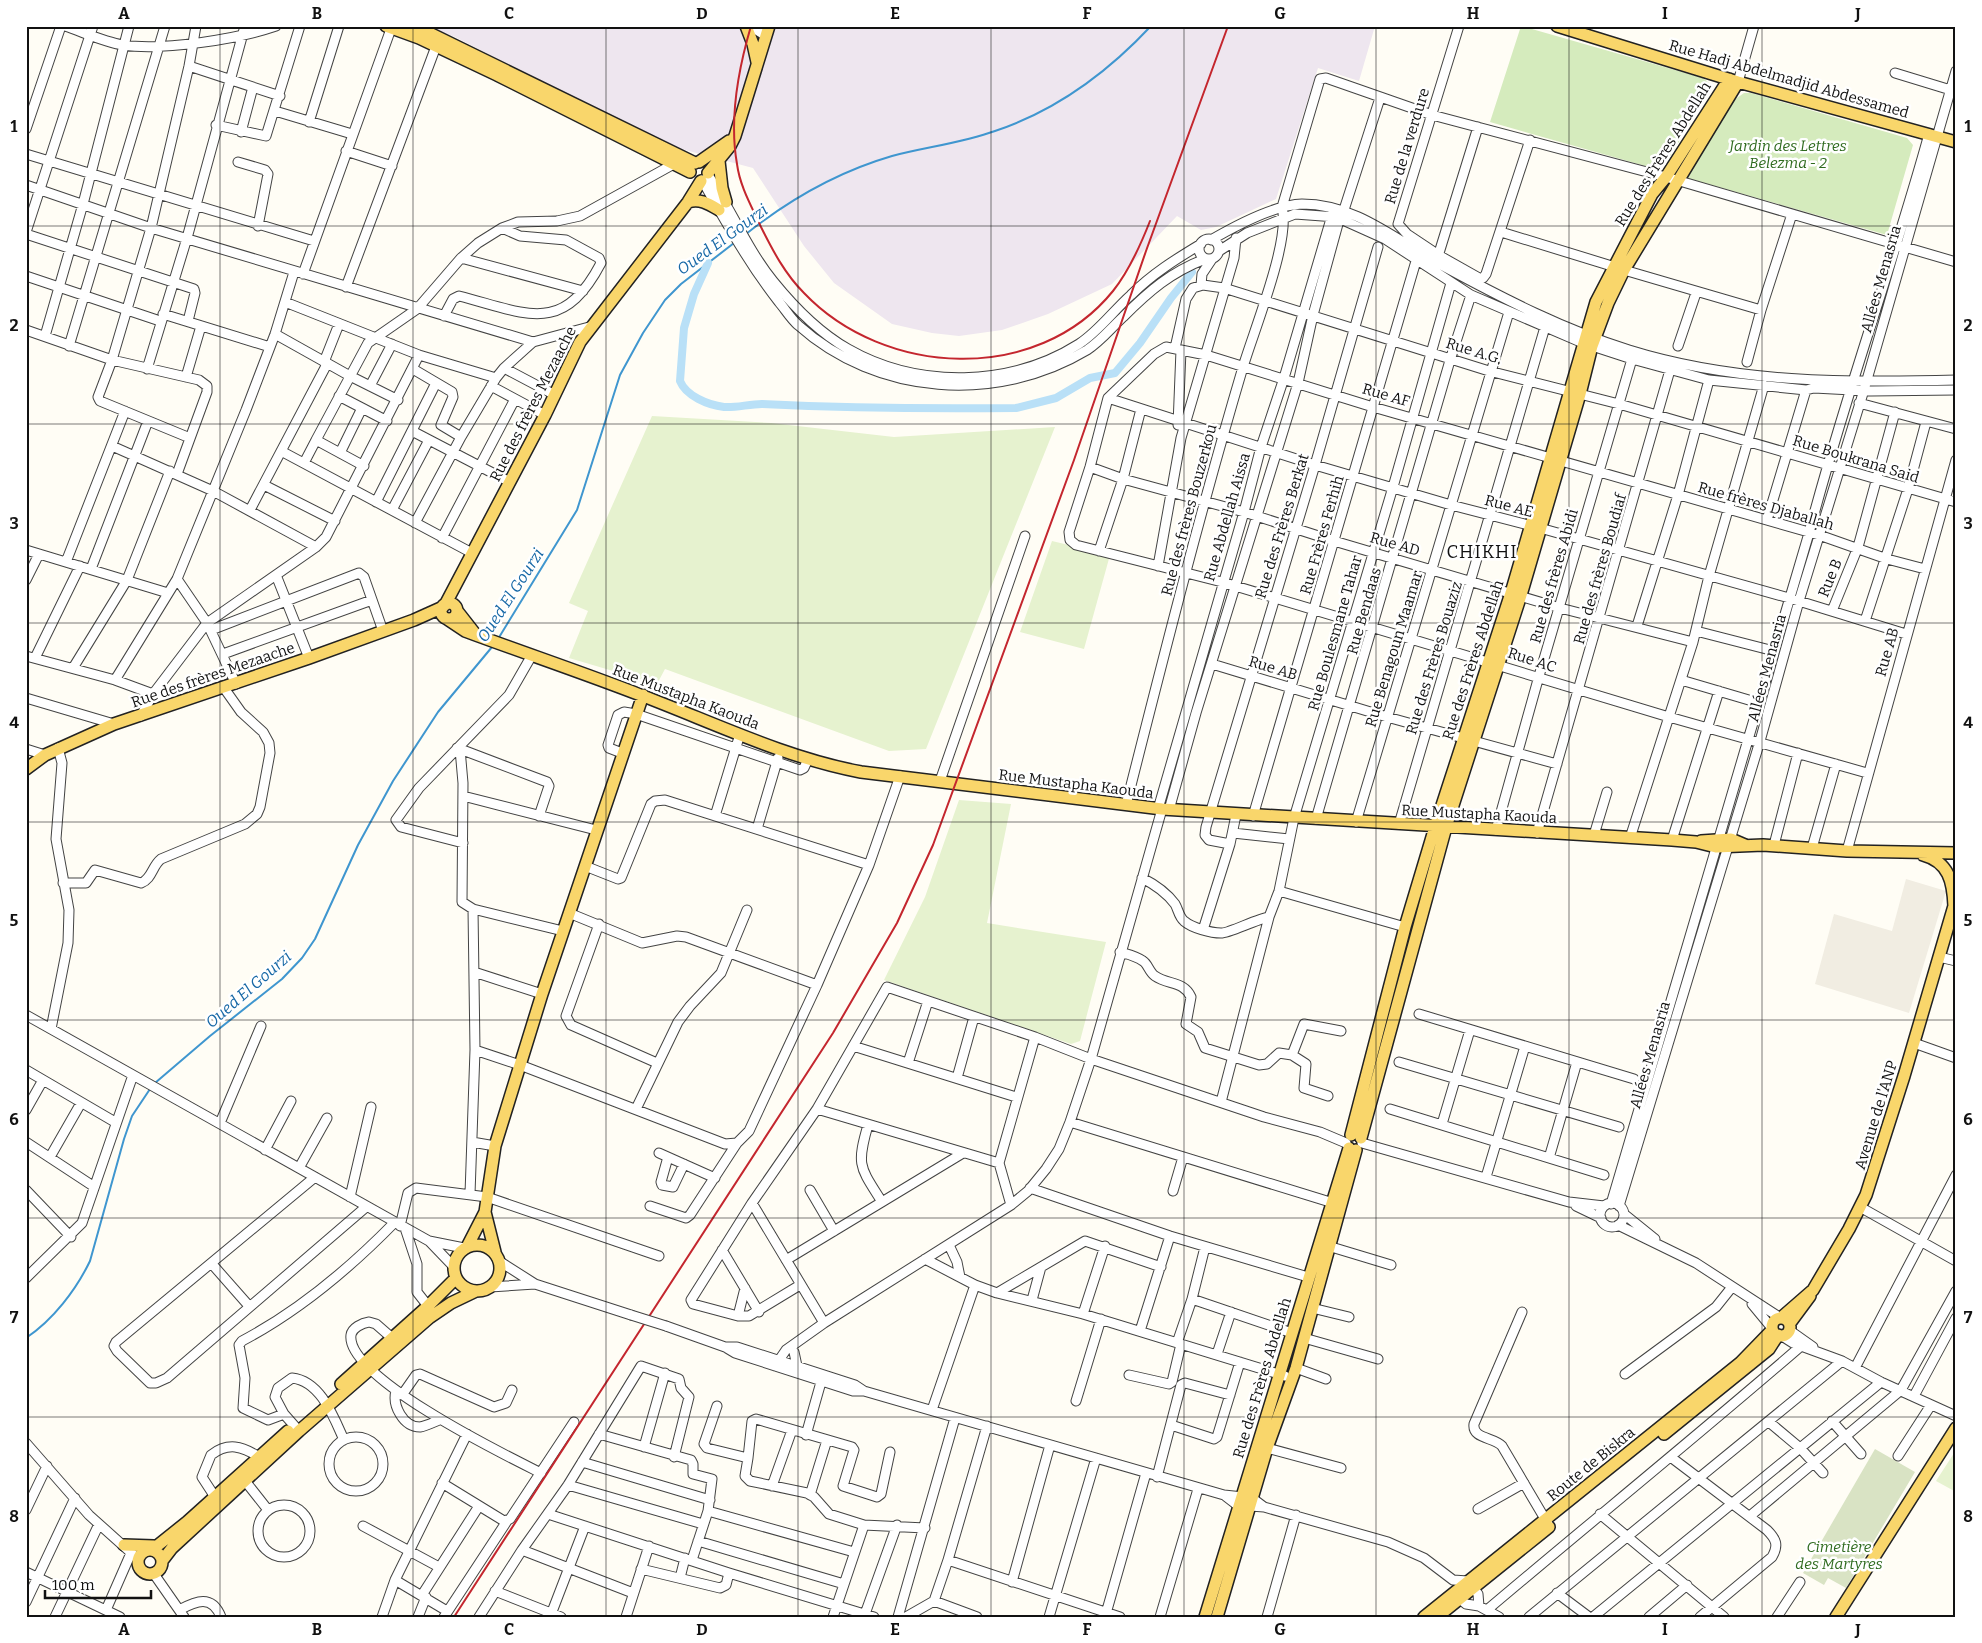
<svg xmlns="http://www.w3.org/2000/svg" width="1982" height="1643" viewBox="0 0 1982 1643" font-family="Bitter,serif">
<style>
.industrial{fill:#eee6ef}
.green{fill:#d5ebbd}
.cemetery{fill:#d9e3c4}
.pitch{fill:#e6f2cf}
.plaza{fill:#f1ede2}
.lines{fill:none;stroke-linecap:round;stroke-linejoin:round}
.stream{stroke:#3f96cf;stroke-width:2}
.canal{stroke:#b9e0f7;stroke-width:8}
.minor-casing{stroke:#444;stroke-width:11}
.major-casing{stroke:#222;stroke-width:14}
.minor{stroke:#fff;stroke-width:9}
.major{stroke:#f9d66b;stroke-width:11}
.rail{stroke:#c4262e;stroke-width:2}
.minor-bridge-casing{stroke:#444;stroke-width:11;stroke-linecap:butt}
.minor-bridge{stroke:#fff;stroke-width:9}
.grid{fill:none;stroke:#111;stroke-width:1;stroke-opacity:0.55}
.labels{text-anchor:middle;stroke-width:5;stroke-linejoin:round;paint-order:stroke}
.street-label{font-size:15px;fill:#111;stroke:#fff}
.park-label{font-size:15px;font-style:italic;fill:#2f6b1f;stroke:#fff}
.water-label{font-size:16px;font-style:italic;fill:#1768a6;stroke:#fff}
.quarter-label{font-size:18px;letter-spacing:1px;fill:#111;stroke:#fff}
.neatline{fill:none;stroke:#111;stroke-width:2}
.grid-label{font-size:16px;text-anchor:middle;font-weight:bold;fill:#111}
</style>
<rect width="100%" height="100%" fill="#fffdf5"/>
<!-- industrial -->
<path class="industrial" d="M426,26h949l-16,55 -41,-13 -42,131 -60,28 -15,3 -24,-14 -65,68 -64,30 -46,16 -43,6 -27,-3 -40,-9 -58,-41 -30,-37 -51,-78 -83,-22 -215,-109z"/>
<!-- green -->
<path class="green" d="M1521,26l182,52 6,5 1,7 -42,70 -12,9 -166,-47z
M1744,93h7l156,45 6,7 -26,90 -200,-57 47,-78z"/>
<!-- cemetery -->
<path class="cemetery" d="M1875,1449l40,23 -69,116 -18,-10 -4,7 -21,-12z"/>
<!-- pitch -->
<path class="pitch" d="M652,416l119,7 123,14 161,-10 -129,322 -37,2 -224,-82 -8,15 -88,-26 19,-47 -19,-8z
M1052,541l58,14 -26,94 -64,-17z
M959,800l52,4 -24,119 119,19 -26,99 -9,3 -187,-64 41,-83z
M1956,1450v42l-20,-11z"/>
<!-- plaza -->
<path class="plaza" d="M1906,879l40,12 -37,122 -94,-29 19,-70 58,17z"/>
<g class="lines">
<!-- stream -->
<path class="stream" d="M746,234c44,-35 91,-62 146,-78 34,-9 70,-13 103,-25 60,-20 113,-59 156,-105
M498,639l79,-129 43,-135 23,-42 22,-33 16,-16 53,-41
M155,1083l55,-47 72,-57 20,-21 13,-19 43,-94 35,-64 45,-69 54,-65
M26,1338c27,-18 50,-48 64,-77l34,-122 8,-23 18,-27"/>
<!-- canal -->
<path class="canal" d="M708,263l-14,31 -10,34 -4,53c6,15 28,24 44,26 12,1 25,-3 38,-3 84,4 169,5 254,4l40,-10 34,-20 25,-5 25,-30 31,-45 21,-26"/>
<!-- minor casing -->
<g class="minor-casing">
<path id="minor" d="M65,26c18,6 39,16 58,19 40,6 115,-6 153,-19
M750,26l16,10
M189,66l91,30
M1895,73l59,18
M1738,82l16,-56
M275,111l77,23
M309,122l30,-96
M216,125l50,11 34,-110
M1478,127l-39,126 1,3 39,22h4l3,-4 44,-134
M26,129l35,-103
M241,132l12,-45
M346,151l46,15
M26,154l288,87
M238,162l27,8 3,4 -10,52
M708,175c23,34 39,74 65,106 21,26 45,51 75,68 70,40 163,38 231,-5 20,-13 34,-33 52,-49 21,-21 45,-36 70,-51
M702,180c24,42 47,84 77,122 6,7 12,17 19,23 79,71 199,79 289,25 14,-9 24,-22 36,-33 26,-26 48,-45 82,-58
M26,185l125,43 382,114
M1342,216l38,-118
M26,232l67,-206
M1501,232l114,35
M26,234l168,55 1,4 -7,28
M1199 249a10 10 0 1 1 20 0a10 10 0 1 1-20 0Z
M1211,240c24,-14 63,-35 91,-36 56,0 97,39 143,63 59,32 120,63 184,83 106,33 218,33 327,30
M1219,251l28,-18 48,-19 41,3 49,22 86,56 112,48 49,16 77,21 97,10 8,-2 57,3 85,-1
M1440,256l-33,-22 -9,-10 61,-198
M461,258l122,33
M1624,270l137,40
M303,274l89,-248
M26,276l134,45
M1201,285l1,-11 10,-15
M346,287l92,-246
M285,302l134,53 77,23
M163,314l107,33
M444,316l9,-17 6,-3c67,17 103,41 142,-33l-2,-5 -33,-18 -46,-4 -18,-8
M26,330l86,30 39,-132 38,-162 7,-40
M275,334l75,42 48,24
M45,336l38,-132 46,-178
M69,346l96,-320
M1678,346l18,-53
M1175,348l11,-49 7,-11 10,-3 21,3 265,83 130,33 337,98
M324,362l15,-38
M1747,362l14,-52 31,-96
M504,368l51,27
M147,369l40,-131 58,-212
M413,369l39,23 1,5 -12,28 20,12
M186,377l15,-51
M370,386l22,-42
M491,386l54,29
M339,396l48,25
M1108,398l207,67 136,40 89,23 249,70 117,36
M1859,403l97,26
M1178,425l3,-75
M412,431l98,51
M112,446l101,45 103,56
M281,451l191,102
M340,453l22,-45
M304,463l12,-23
M364,466l-48,-26 52,-97 49,-34 44,-51 17,-15 24,-15 16,-6 39,-1 23,-5 92,-51
M1090,467l33,12 121,33 90,29 226,67 133,34
M177,474l30,-82v-6l-8,-6 -87,-20 -14,37 2,4 90,37
M264,485l71,36
M376,502l60,-119
M250,510l77,-146
M392,510l37,-70
M1767,520l39,-130
M415,523l46,-86 35,-59 8,-10 29,-26 56,-15
M442,538l73,-139
M26,550l142,43
M1099,551l24,-72 18,-70
M66,562l59,-151
M1158,566l23,-128 53,-180 2,-20
M91,569l57,-148
M276,575l33,83
M177,579l30,44 29,61
M26,580l13,-26
M1832,611l26,-64 37,-135
M1865,621l43,-132 18,-67
M1637,626l41,-131 31,-115
M211,630l148,-57 5,4 19,54
M1696,631l78,20
M223,654l149,-54
M26,656l89,24 38,14
M35,658l45,-92
M1212,664l175,53 170,47
M73,668l54,-88 43,-109
M115,680l62,-101 69,-169 29,-76 19,-62
M1681,680l78,23
M26,698l88,26
M141,716l12,-22 54,-71 109,-76 10,-10 93,-182
M457,748l3,1 3,34 -1,119 11,7 90,22
M26,749l19,6
M460,749l87,33 2,4 -10,30
M622,753l-13,-5 -1,-3 10,-30 6,-3 12,2 164,56 4,-2 4,-9
M1867,773l-198,-56 -447,-135 -146,-37 -6,-5 -1,-8 21,-65 18,-69 46,-44 12,-7 40,8 167,52 446,128 68,24 38,10
M940,781l85,-245
M463,796l133,34
M1126,805c37,-146 74,-293 117,-438 11,-37 48,-127 39,-160l38,-128 6,-1 106,37 234,62 290,85
M1158,809l86,-297 17,-65 23,-69 49,-166
M1169,810l27,-97 102,-330 15,-68 28,-102
M715,816l25,-82
M1253,816l163,-555
M1316,819l135,-462 20,-62
M1356,822l153,-510
M1399,824l146,-497
M757,829l21,-71
M1496,830l43,-154 93,-317
M1233,833l56,6
M1537,833l133,-463
M1594,835l13,-43
M1630,838l63,-196 16,-66 55,-191
M1672,840l47,-149
M463,843l-62,-16 -5,-7 23,-32 90,-93 23,-40
M1230,844l-21,-4 -4,-5 1,-8 109,-362 63,-218
M1774,845l24,-92
M1812,848l24,-84
M1847,851l109,-391
M585,866l33,13 3,-1 30,-74 4,-3 10,-1 204,65
M1142,878c12,6 24,14 33,26 3,5 4,13 9,17 8,7 27,12 37,12 6,1 36,-14 48,-16
M63,883h23l9,-13 46,13c11,-4 11,-17 20,-24l84,-35 12,-10 3,-7 10,-54 -1,-10 -6,-11 -22,-20 -17,-24
M1279,891l126,36
M569,913l73,30 35,-7 9,1 131,48
M599,924l-33,92 5,9 86,38
M1203,930l27,-86 6,-29
M1120,952c7,2 16,4 23,9 5,3 6,11 12,15 13,9 29,5 36,21l-5,27 12,8 7,16 54,17 8,-1 12,-11 13,2 14,9 -2,24 24,8
M1939,957l17,4
M474,972l68,22
M1419,1014l215,65
M26,1015l403,226 35,7
M51,1029l17,-86 1,-33 -13,-71 6,-76 -4,-15
M1914,1043l42,15
M853,1046l163,51
M475,1050l45,15 205,79 12,-1 12,-12 68,-146 52,-120 31,-89
M1292,1055l12,-31 37,7
M1399,1062l220,65
M908,1063l20,-62
M26,1070l89,52
M957,1078l17,-61
M1221,1102l48,-185 10,-26 15,-73 99,-331 58,-204
M636,1109l42,-87 12,-16 31,-33 26,-63
M817,1109l182,54
M1390,1109l214,66
M26,1110l17,-30
M1070,1122l260,80
M220,1123l41,-97
M1442,1124l28,-94
M868,1125c-12,41 -8,42 14,77
M26,1142l67,44
M472,1142l23,4
M1362,1143l207,59 35,4
M265,1150l26,-49
M659,1153l56,25
M50,1157l31,-54
M668,1157l-7,25 1,3 11,2 11,-23
M1549,1158l28,-96
M299,1168l28,-50
M315,1177l-199,165 -2,4 3,5 33,32h6l11,-5 199,-171
M1486,1177l39,-131
M1030,1188l140,48 138,41
M26,1190l45,47
M810,1190l24,41
M1173,1191l10,-34
M470,1194l5,-144 -2,-141
M350,1197l21,-90
M752,1203l72,120
M1600 1215a12 12 0 1 1 24 0a12 12 0 1 1-24 0Z
M1611,1204l198,-671c35,-135 83,-265 120,-399
M1011,1205l-12,-42 36,-126
M650,1206l36,12 4,-3 47,-72
M1576,1206l25,12
M1619,1206l141,-465 39,-140 65,-211 92,-319
M1860,1207l96,54
M1624,1214l31,25
M1618,1225l78,38 83,54
M400,1226l8,-33 8,-5 71,9 172,59
M405,1228l12,36v28l11,14
M429,1241l24,25
M949,1245l8,17 3,15
M1328,1246l63,19
M722,1250l37,62
M925,1259l50,26 22,8 86,21 202,62
M786,1260l177,-107
M499,1261l36,23 96,31
M212,1264l37,42
M26,1278l56,-55 51,-148
M800,1285l-51,31h-11l-45,-12 -2,-4 61,-97 65,-94 70,-122 148,50 56,22 173,58 56,15 26,11
M490,1287l45,-3
M997,1293l88,-52 76,26
M1192,1299l100,34
M1032,1300l9,-33
M1752,1304l19,23
M1312,1308l37,9
M1522,1312l-48,112c-2,15 20,13 28,22l46,78
M1083,1314l22,-68
M738,1316l7,-28
M666,1326l59,21 10,6 118,38h11l360,104
M1789,1330l24,17
M1140,1331l30,-95
M1782,1336l11,7 49,18 39,21 75,34
M392,1338l-16,-14 -7,-2c-7,1 -17,6 -18,13 -6,42 156,121 190,138
M1304,1338l74,21
M1177,1343l15,-44 13,-52
M725,1347h12l118,38 9,6
M794,1352l3,14
M1217,1354l14,-42
M775,1366l11,-16 38,-27 187,-118 17,-14 18,-22 13,-20 11,-27 21,-63 71,-250
M1296,1368l30,11
M1855,1368l101,-193
M1625,1374l91,-67 16,-20
M1129,1375l40,9 3,-2 9,-38
M396,1391c-4,14 7,36 24,36 6,-1 14,-5 19,-7
M402,1395l14,-20 4,-1 74,33 12,-4 6,-13
M1914,1396l42,-78
M1076,1401l25,-82
M717,1406l-13,38 3,4 41,10 4,-37 4,-2 96,28 2,3 -11,36 34,11 4,-3 9,-42
M932,1410l43,-125
M284,1414l-16,6 -25,-12 2,-30 -6,-33 3,-4c55,-29 109,-74 153,-119
M1832,1421l29,33
M1769,1422l31,26 23,25
M1171,1425l43,14 3,-2 23,-75
M299,1431l-15,-17 -9,-17 3,-9 14,-10c29,3 42,40 52,62
M599,1434l92,26 2,4v10l19,5 -4,32 -16,49
M806,1435l17,-60
M329 1464a27 27 0 1 1 54 0a27 27 0 1 1-54 0Z
M26,1443l63,72 49,44
M644,1447l21,-74
M1267,1448l74,20
M1898,1456l33,-51
M748,1458l-3,18 5,5 57,12 7,4 15,17 35,11
M1672,1458l95,72c9,9 12,15 5,27l-72,60
M582,1462l128,38
M242,1477l26,33
M1157,1477l24,-92 4,-2 45,12
M442,1483l62,38 6,-2 64,-97
M568,1485l135,39
M772,1486l20,-56
M810,1495l17,-55
M1224,1495l28,3 12,9 -27,-2z
M215,1497l-13,-20 9,-22c17,-13 31,-9 48,2
M258 1531a26 26 0 1 1 52 0a26 26 0 1 1-52 0Z
M1264,1507l124,35 36,16 29,22 15,1 10,13 1,12
M1478,1509l46,-26
M26,1510l21,-44
M708,1511l146,41
M548,1514l181,59 145,44
M1600,1514l124,103
M1750,1516l151,-126 55,-99
M363,1526l76,41
M698,1541l146,43
M522,1550l111,43
M948,1560l172,57
M641,1569l79,19 6,-3 3,-12
M26,1572l94,45
M154,1574l30,43
M680,1578l5,-20
M395,1580l52,31
M1012,1582l38,-137
M495,1591l66,26
M1557,1593l32,24
M422,1595l57,-89
M1455,1595l11,9 13,2 20,11
M934,1601l43,16
M26,1602l49,-104
M106,1610l25,-57
M179,1610c17,-9 33,-16 42,7
M1487,1610c104,-88 210,-174 314,-264
M865,1614l32,-89
M55,1617l44,-93
M382,1617l13,-37 72,-146
M418,1617l8,-20
M444,1617l63,-96
M479,1617l43,-67 46,-65 73,-119 38,13 2,9 8,9 -15,60
M550,1617l35,-91
M626,1617l23,-71
M833,1617l31,-92 61,3
M898,1617l57,-199
M906,1617l28,-16 14,-41 39,-134
M1049,1617l47,-159
M1105,1617l41,-144
M1160,1617l38,-128
M1267,1617l29,-102
M1529,1617l313,-256
M1593,1617l288,-235
M1649,1617l38,-32
M1777,1617l23,-35"/>
</g>
<!-- major casing -->
<g class="major-casing">
<path id="major" d="M386,26l33,12 78,37 193,97
M415,26l280,137
M746,26l7,18 4,18
M1557,26l181,56 218,60
M719,161l3,27 4,14
M699,162l30,-21
M708,173l22,-27 5,-10 34,-110
M688,202c12,-4 21,2 31,8
M441 611a8 8 0 1 1 16 0a8 8 0 1 1-16 0Z
M445,605l100,-190 35,-73 108,-140 13,-21
M458,612l18,23
M447,619l18,12c59,22 119,42 178,65 71,27 143,62 218,76l301,37 510,31 24,2 20,5 47,-2 84,6 109,2
M26,769l19,-14 69,-31 195,-66 105,-38 29,-13
M1701,841l30,-2 14,6
M1923,855c26,7 30,27 31,51
M1351,1135l54,-208 30,-100 76,-234 85,-291 56,-108 14,-17 63,-98
M1361,1138l85,-311 75,-232 59,-201 12,-48 16,-43 16,-33 114,-188
M485,1212l10,40
M454 1268a23 23 0 1 1 46 0a23 23 0 1 1-46 0Z
M467,1247l18,-35 10,-66 47,-152 101,-299
M1782,1317l31,-27 36,-61 17,-34 38,-119 52,-177
M1772 1327a9 9 0 1 1 18 0a9 9 0 1 1-18 0Z
M1790,1323l20,-27
M341,1384l87,-78 28,-28
M1664,1434l105,-85 9,-14
M124,1545l30,1
M138 1562a12 12 0 1 1 24 0a12 12 0 1 1-24 0Z
M152,1550l35,-28 101,-91
M162,1561l10,-13 127,-117 130,-113 22,-15 25,-12
M1205,1617l144,-469
M1217,1617l50,-169 29,-80 60,-218
M1424,1617l316,-254 32,-33
M1437,1617l112,-90
M1836,1617l120,-189"/>
</g>
<!-- minor -->
<use href="#minor" class="minor"/>
<!-- major -->
<use href="#major" class="major"/>
<!-- rail -->
<path class="rail" d="M751,26c-13,44 -22,93 -14,138 3,23 15,43 24,63 12,24 24,47 43,66 80,84 233,92 309,-2 16,-20 28,-47 37,-70
M454,1617l379,-584 64,-110 36,-78 141,-385 72,-209 82,-225"/>
<!-- minor-bridge casing -->
<g class="minor-bridge-casing">
<path id="minor-bridge" d="M631,1315l35,11"/>
</g>
<!-- minor-bridge -->
<use href="#minor-bridge" class="minor-bridge"/>
</g>
<!-- grid -->
<path class="grid" d="M220,26v1591M413,26v1591M606,26v1591M798,26v1591M991,26v1591M1184,26v1591M1376,26v1591M1569,26v1591M1762,26v1591M26,226h1930M26,424h1930M26,623h1930M26,822h1930M26,1020h1930M26,1218h1930M26,1417h1930"/>
<g class="labels">
<!-- street labels -->
<g class="street-label">
<text transform="translate(1789 79) rotate(16)" y="5">Rue Hadj Abdelmadjid Abdessamed</text>
<text transform="translate(1407 146) rotate(-73)" y="5">Rue de la verdure</text>
<text transform="translate(1663 154) rotate(-58)" y="5">Rue des Frères Abdellah</text>
<text transform="translate(1881 279) rotate(-74)" y="5">Allées Menasria</text>
<text transform="translate(1474 351) rotate(17)" y="5">Rue A.G.</text>
<text transform="translate(1386 395) rotate(16)" y="5">Rue AF</text>
<text transform="translate(533 404) rotate(-63)" y="5">Rue des frères Mezaache</text>
<text transform="translate(1856 459) rotate(17)" y="5">Rue Boukrana Said</text>
<text transform="translate(1509 506) rotate(15)" y="5">Rue AE</text>
<text transform="translate(1766 506) rotate(16)" y="5">Rue frères Djaballah</text>
<text transform="translate(1189 510) rotate(-75)" y="5">Rue des frères Bouzerkou</text>
<text transform="translate(1227 517) rotate(-74)" y="5">Rue Abdellah Aissa</text>
<text transform="translate(1282 526) rotate(-73)" y="5">Rue des Frères Berkat</text>
<text transform="translate(1322 535) rotate(-74)" y="5">Rue Frères Ferhih</text>
<text transform="translate(1395 544) rotate(16)" y="5">Rue AD</text>
<text transform="translate(1600 569) rotate(-74)" y="5">Rue des frères Boudiaf</text>
<text transform="translate(1554 576) rotate(-74)" y="5">Rue des frères Abidi</text>
<text transform="translate(1830 578) rotate(-68)" y="5">Rue B</text>
<text transform="translate(1364 611) rotate(-74)" y="5">Rue Bendaas</text>
<text transform="translate(1335 633) rotate(-74)" y="5">Rue Boulesmane Tahar</text>
<text transform="translate(1394 649) rotate(-73)" y="5">Rue Benagoun Maamar</text>
<text transform="translate(1887 652) rotate(-74)" y="5">Rue AB</text>
<text transform="translate(1434 658) rotate(-73)" y="5">Rue des Frères Bouaziz</text>
<text transform="translate(1473 660) rotate(-72)" y="5">Rue des Frères Abdellah</text>
<text transform="translate(1532 660) rotate(18)" y="5">Rue AC</text>
<text transform="translate(1273 668) rotate(17)" y="5">Rue AB</text>
<text transform="translate(1767 668) rotate(-75)" y="5">Allées Menasria</text>
<text transform="translate(213 675) rotate(-19)" y="5">Rue des frères Mezaache</text>
<text transform="translate(686 697) rotate(21)" y="5">Rue Mustapha Kaouda</text>
<text transform="translate(1076 784) rotate(7)" y="5">Rue Mustapha Kaouda</text>
<text transform="translate(1479 814) rotate(3)" y="5">Rue Mustapha Kaouda</text>
<text transform="translate(1650 1055) rotate(-74)" y="5">Allées Menasria</text>
<text transform="translate(1876 1115) rotate(-73)" y="5">Avenue de l'ANP</text>
<text transform="translate(1262 1378) rotate(-73)" y="5">Rue des Frères Abdellah</text>
<text transform="translate(1591 1464) rotate(-39)" y="5">Route de Biskra</text>
</g>
<!-- park labels -->
<g class="park-label">
<text x="1788" y="151">Jardin des Lettres<tspan x="1788" dy="17">Belezma - 2</tspan></text>
<text x="1839" y="1552">Cimetière<tspan x="1839" dy="17">des Martyres</tspan></text>
</g>
<!-- water labels -->
<g class="water-label">
<text transform="translate(722 239) rotate(-36)" y="6">Oued El Gourzi</text>
<text transform="translate(510 595) rotate(-57)" y="6">Oued El Gourzi</text>
<text transform="translate(248 989) rotate(-41)" y="6">Oued El Gourzi</text>
</g>
<!-- quarter labels -->
<g class="quarter-label">
<text x="1482" y="558">CHIKHI</text>
</g>
</g>
<!-- border -->
<rect width="1982" height="1643" fill="none" stroke="#ffffff" stroke-width="55"/>
<!-- scale -->
<path d="M45 1590v8h106v-8" fill="none" stroke="#111111" stroke-width="2.5"/>
<text x="52" y="1590" font-size="15" fill="#111111" stroke="#ffffff" stroke-width="4" paint-order="stroke">100 m</text>
<rect x="28" y="28" width="1926" height="1588" class="neatline"/>
<g class="grid-label">
<text x="124" y="19">A</text>
<text x="317" y="19">B</text>
<text x="509" y="19">C</text>
<text x="702" y="19">D</text>
<text x="895" y="19">E</text>
<text x="1087" y="19">F</text>
<text x="1280" y="19">G</text>
<text x="1473" y="19">H</text>
<text x="1665" y="19">I</text>
<text x="1858" y="19">J</text>
<text x="14" y="132">1</text>
<text x="1968" y="132">1</text>
<text x="14" y="331">2</text>
<text x="1968" y="331">2</text>
<text x="14" y="529">3</text>
<text x="1968" y="529">3</text>
<text x="14" y="728">4</text>
<text x="1968" y="728">4</text>
<text x="14" y="926">5</text>
<text x="1968" y="926">5</text>
<text x="14" y="1125">6</text>
<text x="1968" y="1125">6</text>
<text x="14" y="1323">7</text>
<text x="1968" y="1323">7</text>
<text x="14" y="1522">8</text>
<text x="1968" y="1522">8</text>
<text x="124" y="1635">A</text>
<text x="317" y="1635">B</text>
<text x="509" y="1635">C</text>
<text x="702" y="1635">D</text>
<text x="895" y="1635">E</text>
<text x="1087" y="1635">F</text>
<text x="1280" y="1635">G</text>
<text x="1473" y="1635">H</text>
<text x="1665" y="1635">I</text>
<text x="1858" y="1635">J</text>
</g>
</svg>
